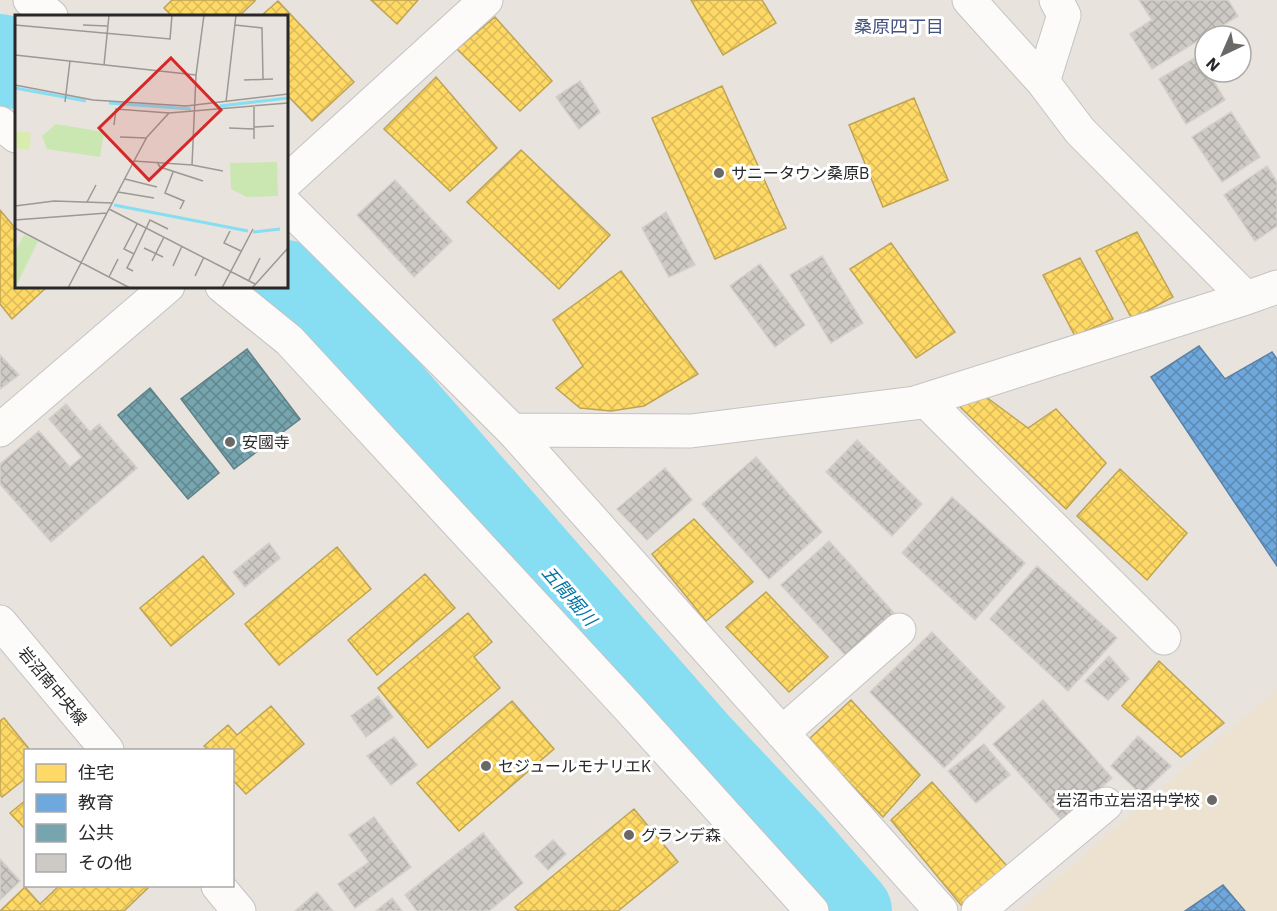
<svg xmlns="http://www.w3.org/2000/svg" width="1277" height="911" viewBox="0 0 1277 911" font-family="'IBM Plex Sans','Noto Sans JP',sans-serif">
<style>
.education{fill:#ede1d0}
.homes{fill:url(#homes-cross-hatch);stroke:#bea453;stroke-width:1.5}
.schools{fill:url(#schools-cross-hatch);stroke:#5a82a6;stroke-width:1.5}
.public{fill:url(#public-cross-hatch);stroke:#5f8086;stroke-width:1.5}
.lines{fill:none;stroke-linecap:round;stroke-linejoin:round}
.river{stroke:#87ddf2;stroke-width:82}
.building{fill:url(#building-cross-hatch);stroke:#d3cfc9;stroke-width:1.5}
.minor-casing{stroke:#c4c3c4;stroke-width:35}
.tertiary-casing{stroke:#c4c3c4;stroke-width:35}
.minor{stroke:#fcfbfa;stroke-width:33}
.tertiary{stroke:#fcfbfa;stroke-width:33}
.poi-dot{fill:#6b6967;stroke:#fff;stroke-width:2}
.labels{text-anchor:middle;stroke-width:6;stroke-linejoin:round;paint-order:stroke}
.poi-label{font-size:16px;fill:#282828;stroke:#fff;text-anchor:start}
.street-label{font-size:16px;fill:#282828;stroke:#fff}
.neighbourhood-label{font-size:18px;fill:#44527e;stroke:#fff}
.water-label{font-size:18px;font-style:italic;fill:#0075a5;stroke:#fff}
.inset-river{fill:none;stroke:#87ddf2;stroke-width:3}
.inset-road{fill:none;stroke:#9b9895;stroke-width:1.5}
.view{fill:#d62828;fill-opacity:0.15;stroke:#d62828;stroke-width:3}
.inset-edge{fill:none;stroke:#282828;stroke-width:3}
</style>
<defs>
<pattern id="homes-cross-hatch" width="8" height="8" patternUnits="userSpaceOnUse" patternTransform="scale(1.5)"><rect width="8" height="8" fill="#ffd966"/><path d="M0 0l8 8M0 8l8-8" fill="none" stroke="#dbba58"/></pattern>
<pattern id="schools-cross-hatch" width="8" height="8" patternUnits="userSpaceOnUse" patternTransform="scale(1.5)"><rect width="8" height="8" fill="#6fa8dc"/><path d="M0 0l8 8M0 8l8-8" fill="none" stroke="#5b89b2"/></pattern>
<pattern id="public-cross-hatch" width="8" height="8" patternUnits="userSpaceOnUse" patternTransform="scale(1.5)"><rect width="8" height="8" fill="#76a5af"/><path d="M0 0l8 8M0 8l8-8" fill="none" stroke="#61868e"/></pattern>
<pattern id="building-cross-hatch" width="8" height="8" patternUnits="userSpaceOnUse" patternTransform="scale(1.5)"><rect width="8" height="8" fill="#cdc9c4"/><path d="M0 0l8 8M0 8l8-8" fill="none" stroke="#b0ada8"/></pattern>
</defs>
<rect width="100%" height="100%" fill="#e8e3dd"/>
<!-- education -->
<path class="education" d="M1277,689v222h-258z"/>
<!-- homes -->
<path class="homes" d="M172,0h83v1l-16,15h-67l-8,-8z
M371,0h47l-21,24z
M691,0h71l14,23 -53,32z
M278,1l76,81 -42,39 -26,-27v-78h-25z
M495,17l57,64 -32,30 -63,-62z
M436,77l61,71 -47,43 -66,-62z
M722,86l64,142 -71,31 -63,-141z
M914,98l34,82 -65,27 -34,-82z
M521,150l89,85 -51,54 -92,-87z
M0,210l16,19v57h32l-36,33 -12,-15z
M1137,232l36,65 -41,22 -36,-68z
M891,243l64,89 -39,26 -66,-89z
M1080,258l33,61 -38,17 -32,-61z
M621,271l77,103 -54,32 -33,5 -31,-3 -24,-20 27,-22 -30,-46z
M982,394l46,34 28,-19 50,54 -40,46 -109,-105z
M1120,469l67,64 -40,47 -70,-64z
M694,519l59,63 -47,39 -54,-67z
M337,547l34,42 -92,76 -34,-41z
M203,556l31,38 -63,52 -31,-38z
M425,574l30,34 -78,67 -29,-35z
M766,592l62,65 -39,35 -63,-65z
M468,613l24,29 -18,15 26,31 -72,60 -50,-60z
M1159,661l65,62 -43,34 -59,-51z
M851,700l69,75 -37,42 -75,-77z
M512,701l42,48 -95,82 -42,-48z
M271,706l33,38 -58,50 -14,-15v-29h-24l-4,-4 24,-21 9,10z
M4,718l26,32h-4v28l-24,19 -2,-2v-74z
M932,782l75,84 -46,39 -70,-85z
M26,800v30l-16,-17z
M634,809l44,53 -60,49h-100l-3,-4z
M59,886h87l2,2 -24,23h-124l25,-24 15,17z"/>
<!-- schools -->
<path class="schools" d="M1199,346l26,33 47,-27 5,7v207l-126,-189z
M1223,885l22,26h-60z"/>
<!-- public -->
<path class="public" d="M247,349l53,70 -66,50 -53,-70z
M150,388l69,85 -31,26 -70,-84z"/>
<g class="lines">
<!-- river -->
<path class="river" d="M0,55l16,13
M286,281l26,21 387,442 92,98 60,69"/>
</g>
<!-- building -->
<path class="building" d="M1139,0h89l10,16 -86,53 -22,-35 22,-14z
M1198,56l7,11v5h3l17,28 -39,24 -27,-45z
M580,81l20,31 -21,17 -23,-32z
M1231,112l29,45 -38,25 -30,-45z
M1267,166l10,16v44l-22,15 -31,-46z
M395,180l57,61 -38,36 -57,-62z
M666,212l29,53 -26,12 -27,-49z
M822,256l41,67 -32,20 -41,-68z
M760,264l45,61 -30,22 -45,-61z
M0,355l19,20 -19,14z
M66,404l24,28 9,-8 38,44 -86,74 -51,-58v-20l39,-33 31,36 12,-10 -33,-38z
M857,440l65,64 -30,32 -66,-64z
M756,457l66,75 -53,47 -67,-75z
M665,468l27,32 -45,40 -30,-31z
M952,497l73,66 -50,57 -73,-67z
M829,541l65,72 -47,44 -66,-72z
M269,543l11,15 -35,29 -12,-15z
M1037,566l80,72 -49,53 -78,-72z
M932,632l73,75 -61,61 -74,-76z
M1109,656l20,23 -21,21 -23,-19z
M378,696l15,21 -27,20 -15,-21z
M1043,700l69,78 -49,44 -70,-78z
M1138,736l33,30 -30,28 -30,-28z
M394,737l23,28 -26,20 -24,-29z
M984,744l26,31 -34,28 -28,-32z
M374,817l37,50 -56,41 -17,-24 31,-22 -20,-27z
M483,833l40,50 -34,28h-72l-12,-16z
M553,840l13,14 -18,16 -13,-14z
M0,859l20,22 -20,19z
M317,892l16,19h-38z
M392,898l10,13h-26z"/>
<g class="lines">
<!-- minor casing -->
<g class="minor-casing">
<path id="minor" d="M30,0l21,16
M969,0l74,82 37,49 166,167 31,-11
M1043,82l21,-67 -8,-15
M0,123l16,13
M286,182l200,-182
M286,205l226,225 179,1 224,-28 331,-105
M222,286l67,54 339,367 184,204
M925,400l239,238
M0,430l168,-144
M512,430l429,481
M782,733l117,-103
M978,911l128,-107"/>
</g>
<!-- tertiary casing -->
<g class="tertiary-casing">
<path id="tertiary" d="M0,622l107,128
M218,886l21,25"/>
</g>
<!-- minor -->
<use href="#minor" class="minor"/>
<!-- tertiary -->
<use href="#tertiary" class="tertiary"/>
</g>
<!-- markers -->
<g class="poi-dot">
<circle cx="719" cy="173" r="6"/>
<circle cx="230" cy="442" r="6"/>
<circle cx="486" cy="766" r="6"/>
<circle cx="1212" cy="800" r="6"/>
<circle cx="629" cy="835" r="6"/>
</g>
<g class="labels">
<!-- poi labels -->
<g class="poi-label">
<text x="731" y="179">サニータウン桑原B</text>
<text x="242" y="448">安國寺</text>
<text x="498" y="772">セジュールモナリエK</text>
<text x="1200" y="806" text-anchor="end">岩沼市立岩沼中学校</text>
<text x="641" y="841">グランデ森</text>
</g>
<!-- street labels -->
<g class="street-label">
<text transform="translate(53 686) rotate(50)" y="6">岩沼南中央線</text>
</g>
<!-- neighbourhood labels -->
<g class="neighbourhood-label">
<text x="899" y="33">桑原四丁目</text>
</g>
<!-- water labels -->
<g class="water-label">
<text transform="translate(569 596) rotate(49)" y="6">五間堀川</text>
</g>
</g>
<!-- overview -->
<g transform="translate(15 15)">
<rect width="273" height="273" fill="#e8e3dd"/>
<path d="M41,109l48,8 -4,25 -53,-8 -5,-13zM262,147l1,34 -31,1 -16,-8 -1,-26zM9,220l14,6 -22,45 -1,-34z" fill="#cae7b2"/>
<path d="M0,116l16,2 -2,17 -14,-2z" fill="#d8ecae"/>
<path class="inset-river" d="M0,73l71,13M94,88l82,6M205,91l68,-8M99,190l134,26M238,217l27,-3"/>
<path class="inset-road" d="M0,10l155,14 2,-24M68,10l24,1M220,10l27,3 1,51M0,40l181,20M89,50l5,-50M181,60l8,-60M229,65l29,-1M0,70l78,15 93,6 102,-12M50,87l5,-41M211,87l10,-87M99,110l2,-16 53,4M239,112l20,-1M214,113l25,1M105,122l27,1M239,124v-32M119,146l13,-24 22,-24 119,-10M142,147l3,5 43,14M177,150l31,6M158,157l-8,21 19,8 -4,8M110,164l32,8M103,177l36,6M72,187l9,-17M0,191l39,-5 59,2M94,194l146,75M0,205l92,-7M122,209l-13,25 10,5 16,-34 18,9M0,213l115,60M215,216l-6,12 17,8M129,233l19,9M137,246l12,-24M158,251l9,-20M118,256l-6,-3 7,-14M180,261l9,-19M94,262l9,-18M234,265l11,-22M53,273l66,-127 58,4 4,-90M207,273l31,-59M237,273l36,-40"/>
<path class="view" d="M156,43l50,52 -72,70 -50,-52z"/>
<rect width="273" height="273" class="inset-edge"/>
</g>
<!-- legend -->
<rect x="24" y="749" width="210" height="138" fill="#ffffff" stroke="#a9a9a9" stroke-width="1.5"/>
<rect x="36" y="764" width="30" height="18" fill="#ffd966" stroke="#a9a9a9" stroke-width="1.5"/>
<text x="78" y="779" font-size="18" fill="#282828">住宅</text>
<rect x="36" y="794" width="30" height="18" fill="#6fa8dc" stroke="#a9a9a9" stroke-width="1.5"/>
<text x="78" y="809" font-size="18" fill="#282828">教育</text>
<rect x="36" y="824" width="30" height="18" fill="#76a5af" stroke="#a9a9a9" stroke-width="1.5"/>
<text x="78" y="839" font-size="18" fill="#282828">公共</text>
<rect x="36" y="854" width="30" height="18" fill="#cdc9c4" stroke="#a9a9a9" stroke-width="1.5"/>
<text x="78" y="869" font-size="18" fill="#282828">その他</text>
<!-- north arrow -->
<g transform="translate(1223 54) rotate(224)"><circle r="28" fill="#ffffff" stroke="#a9a9a9" stroke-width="1.5"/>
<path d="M0-4.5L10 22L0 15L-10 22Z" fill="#6b6967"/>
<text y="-9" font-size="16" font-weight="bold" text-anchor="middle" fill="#282828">N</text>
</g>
</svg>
